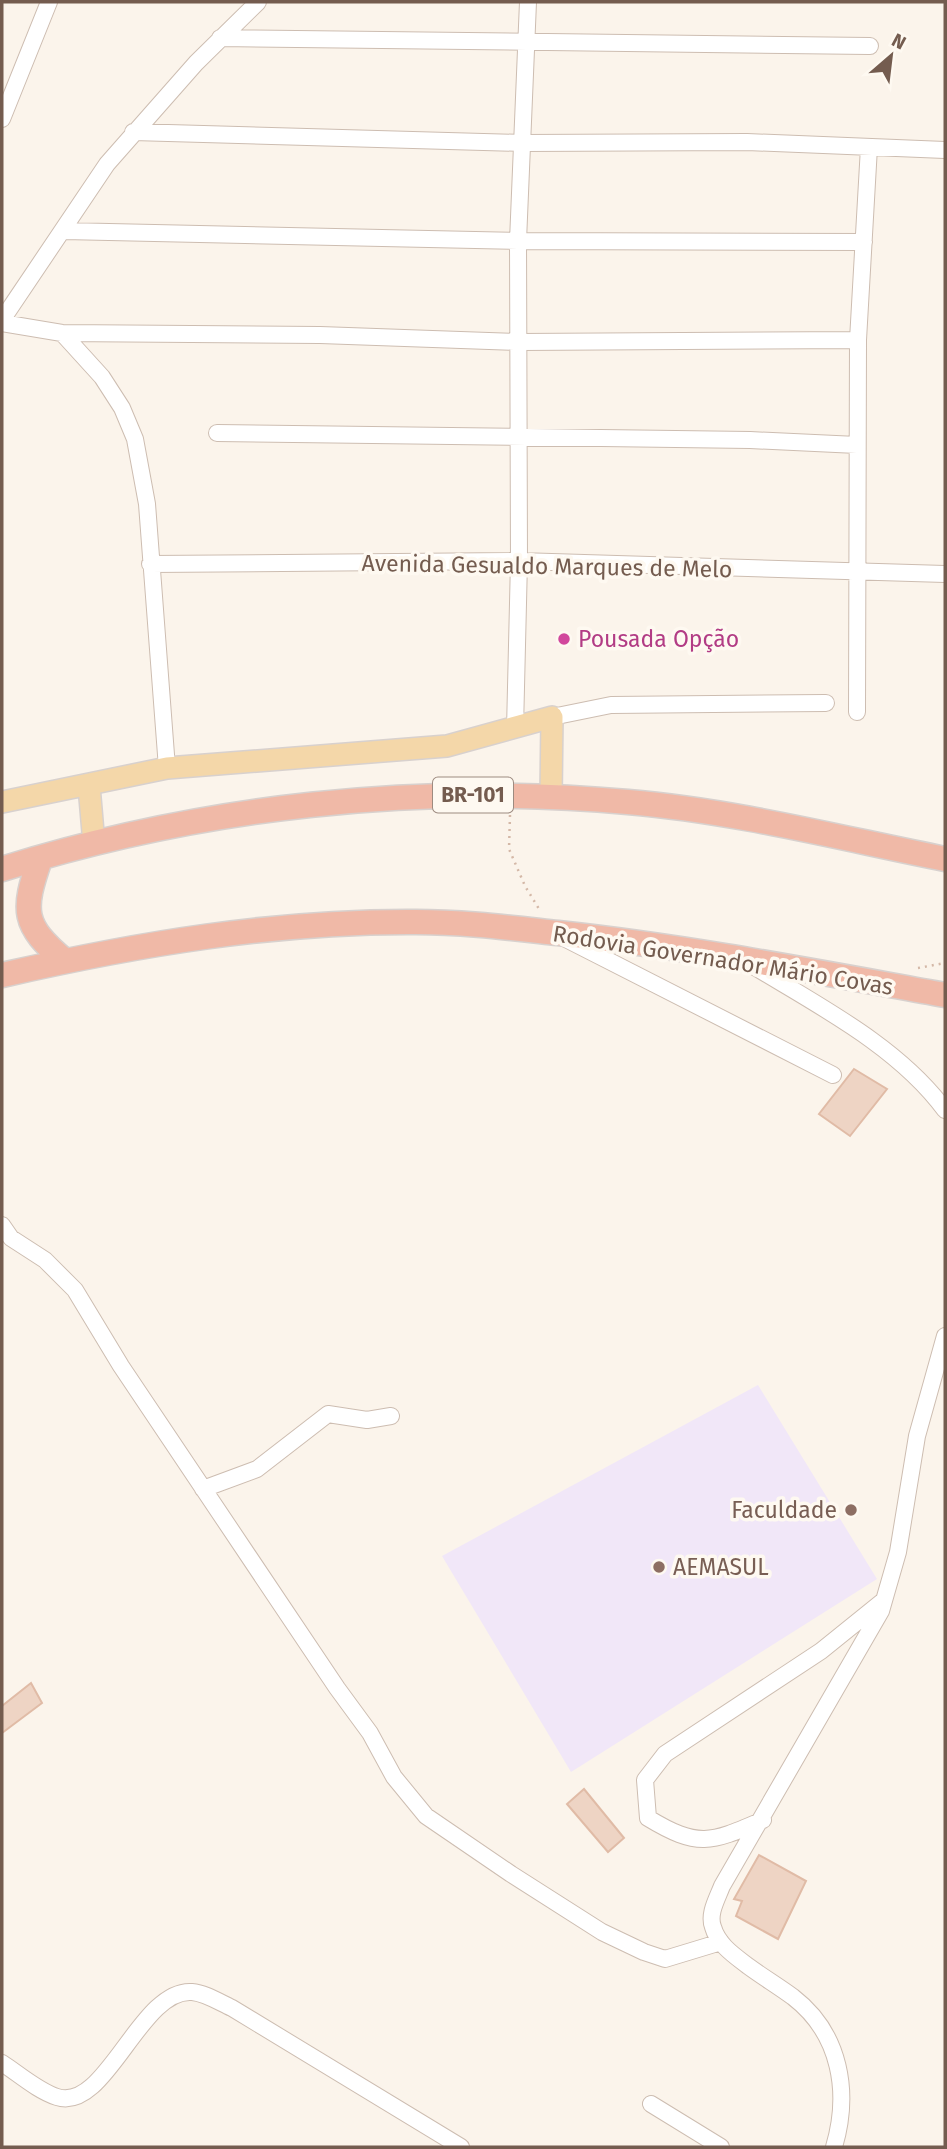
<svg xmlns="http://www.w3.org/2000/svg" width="947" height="2149" viewBox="0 0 947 2149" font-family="'Fira Sans',sans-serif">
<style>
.education{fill:#f1e7f8}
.building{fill:#eed4c4;stroke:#e0bba6;stroke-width:2}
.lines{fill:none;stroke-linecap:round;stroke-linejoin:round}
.minor-casing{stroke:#cdbdb1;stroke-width:18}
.major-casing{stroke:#d8d1ce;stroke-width:24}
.highway-casing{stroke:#d8d1ce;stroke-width:27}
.path{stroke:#d4b8a7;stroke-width:2.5;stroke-dasharray:2 5;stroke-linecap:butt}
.minor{stroke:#fff;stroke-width:16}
.major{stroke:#f4d7a9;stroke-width:21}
.highway{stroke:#f0b9a7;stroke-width:24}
.hotel-dot{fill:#d1479c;stroke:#fef9f1;stroke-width:2.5}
.education-dot{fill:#8d6e63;stroke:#fef9f1;stroke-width:2.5}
.labels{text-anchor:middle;stroke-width:7;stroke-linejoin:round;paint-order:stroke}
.shield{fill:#fef9f1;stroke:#9d8b80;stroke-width:2}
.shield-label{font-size:21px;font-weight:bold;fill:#745c4f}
.street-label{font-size:23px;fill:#745c4f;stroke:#fef9f1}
.hotel-label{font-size:23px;fill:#b23c85;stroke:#fef9f1;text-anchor:start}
.education-label{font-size:23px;fill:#785e54;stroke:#fef9f1;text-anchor:end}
</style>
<rect width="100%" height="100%" fill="#fbf4eb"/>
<!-- education -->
<path class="education" d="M758,1385l119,194 -306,193 -129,-216z"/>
<!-- building -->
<path class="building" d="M854,1069l33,20 -37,47 -31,-22z
M31,1683l11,20 -40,30v-27z
M584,1789l40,49 -16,14 -41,-48z
M759,1855l47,26 -28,58 -42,-23 6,-15 -8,-2z"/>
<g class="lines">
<!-- minor casing -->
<g class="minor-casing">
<path id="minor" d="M220,38l650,8
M2,119l47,-117
M133,132l390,11 224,-1 198,8
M64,231l454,10 346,1
M2,320l105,-156 89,-101 62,-61
M2,323l60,10 258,2 200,7 338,-2
M62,333l40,44 20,31 13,31 12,65 20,264
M217,433l533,7 107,5
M150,564l369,-3 426,13
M857,712l1,-372 11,-193
M552,717l59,-12 215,-2
M515,729l4,-168 -1,-320 10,-239
M566,939l267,136
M750,964c67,41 148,82 195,146
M2,1225l9,13 34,22 30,30 46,76 216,322 33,45 24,44 32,39 85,58 91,58 42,20 21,7 56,-17
M203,1489l54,-20 71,-55 39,6 24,-4
M763,1820c-51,22 -64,29 -115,-2l-3,-38 20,-26 156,-103 62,-50
M2,2063c17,11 36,28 55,34 49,16 83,-109 135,-105 13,1 27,10 40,16l229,139
M651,2104l70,43
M834,2147c16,-54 7,-113 -41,-150 -15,-11 -30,-20 -45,-31 -13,-10 -30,-21 -35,-39 -5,-13 4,-28 9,-41l159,-275 17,-59 19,-116 28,-100"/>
</g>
<!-- major casing -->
<g class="major-casing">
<path id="major" d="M89,786l5,58
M2,802l165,-34 280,-22 105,-29 -1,80"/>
</g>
<!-- highway casing -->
<g class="highway-casing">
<path id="highway" d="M40,859c-18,52 -18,66 25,102
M2,869c202,-63 415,-86 626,-67 107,9 212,36 317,57
M2,975c136,-31 273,-54 414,-53 47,0 95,6 142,11 130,14 259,39 387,62"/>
</g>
<!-- path -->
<path class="path" d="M510,815l-1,34 16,37 14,23
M918,968l27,-5"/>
<!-- minor -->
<use href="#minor" class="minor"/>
<!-- major -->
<use href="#major" class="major"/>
<!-- highway -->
<use href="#highway" class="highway"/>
</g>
<!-- markers -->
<circle class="hotel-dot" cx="564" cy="639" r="7"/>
<g class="education-dot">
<circle cx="851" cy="1510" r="7"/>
<circle cx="659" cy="1567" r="7"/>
</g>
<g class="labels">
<!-- shield labels -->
<rect class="shield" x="433" y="777.5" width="80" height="35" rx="5"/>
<g class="shield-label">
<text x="473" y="802">BR-101</text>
</g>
<!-- street labels -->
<g class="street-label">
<text transform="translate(547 566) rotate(1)" y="8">Avenida Gesualdo Marques de Melo</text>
<text transform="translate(723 960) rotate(9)" y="8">Rodovia Governador Mário Covas</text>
</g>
<!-- hotel labels -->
<g class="hotel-label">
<text x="578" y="647">Pousada Opção</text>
</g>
<!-- education labels -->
<g class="education-label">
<text x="837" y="1518">Faculdade</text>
<text x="673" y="1575" text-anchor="start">AEMASUL</text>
</g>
</g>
<!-- border -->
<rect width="947" height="2149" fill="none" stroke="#745c4f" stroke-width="7"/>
<!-- north arrow -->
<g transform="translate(891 56) rotate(28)" stroke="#fef9f1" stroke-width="5" paint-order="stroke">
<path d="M0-5L12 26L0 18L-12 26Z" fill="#745c4f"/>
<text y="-10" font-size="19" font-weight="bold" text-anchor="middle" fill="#745c4f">N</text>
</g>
</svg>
